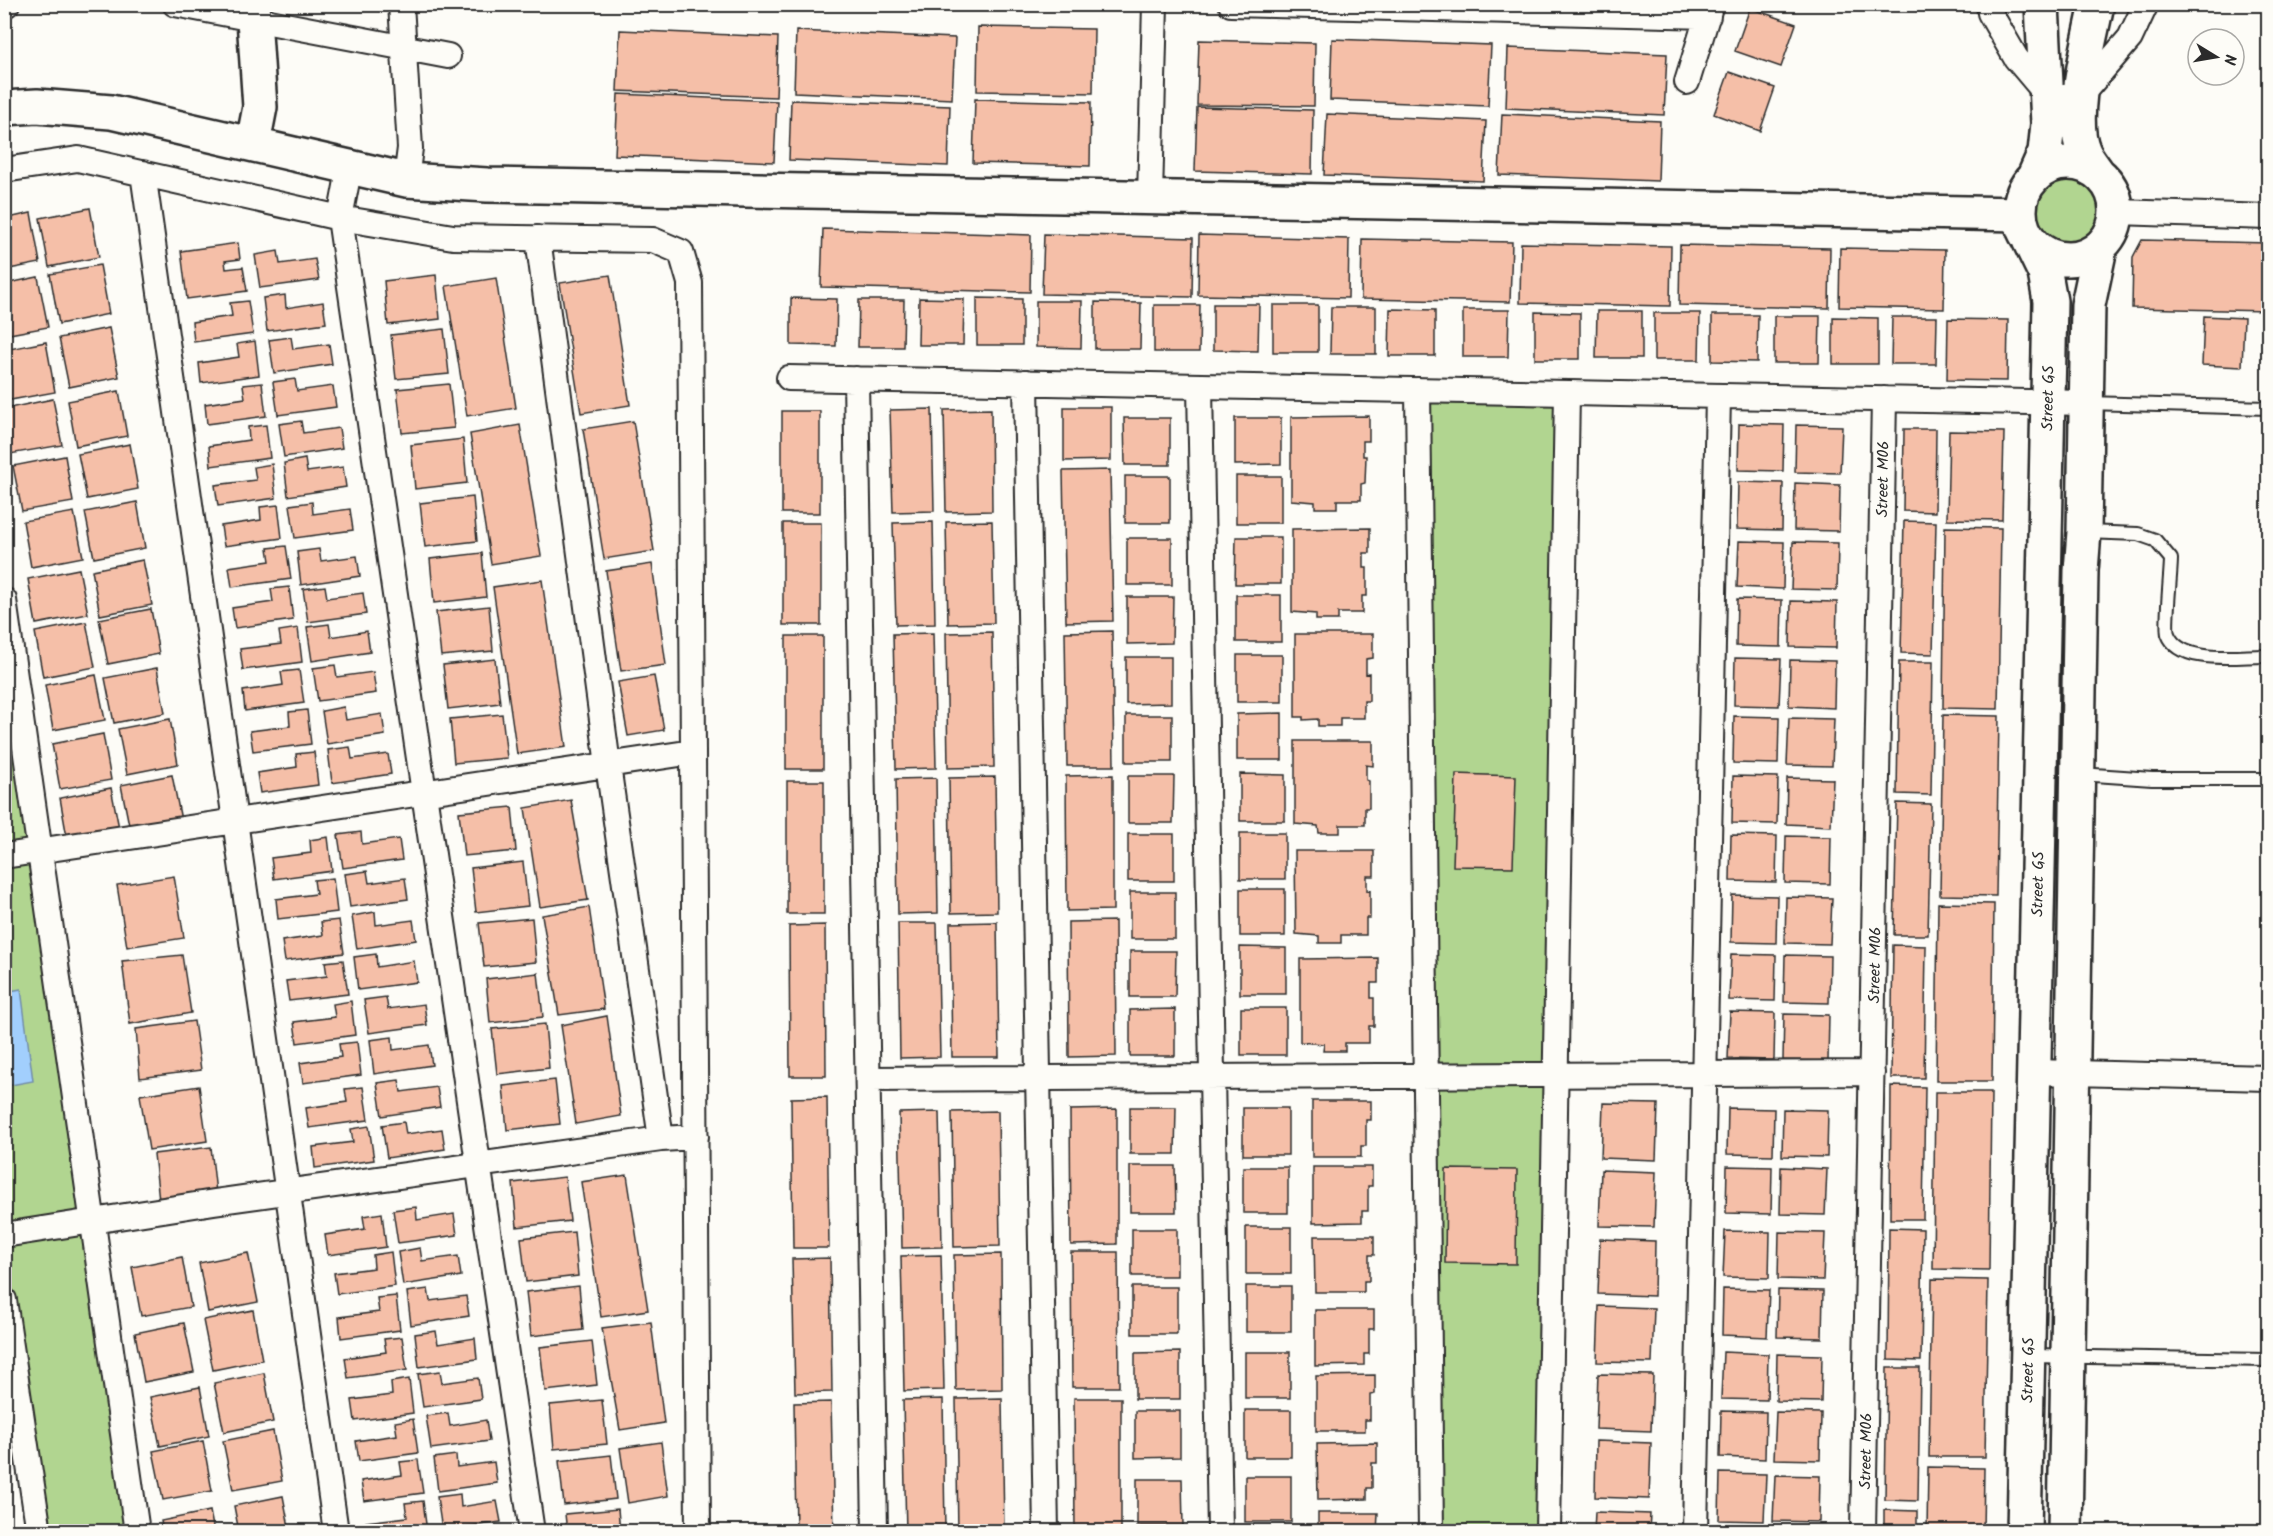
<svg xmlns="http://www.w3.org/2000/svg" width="2273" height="1536" viewBox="0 0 2273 1536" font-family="Kalam,sans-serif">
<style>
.green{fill:#b1d590;stroke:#6e805e;stroke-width:1.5}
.water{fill:#a2cffd;stroke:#728da9;stroke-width:1.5}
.building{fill:#f5bfa8;stroke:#2b2b2b;stroke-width:1.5}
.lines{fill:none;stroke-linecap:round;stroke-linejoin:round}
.lane-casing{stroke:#2b2b2b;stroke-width:16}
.street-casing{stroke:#2b2b2b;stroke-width:28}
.secondary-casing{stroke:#2b2b2b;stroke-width:38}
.lane{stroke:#fdfcf7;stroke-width:12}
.street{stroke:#fdfcf7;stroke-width:24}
.secondary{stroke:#fdfcf7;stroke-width:33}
.labels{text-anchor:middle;stroke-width:4.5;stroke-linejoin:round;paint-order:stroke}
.street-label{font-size:16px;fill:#2b2b2b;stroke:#fdfcf7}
</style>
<rect width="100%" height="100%" fill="#fdfcf7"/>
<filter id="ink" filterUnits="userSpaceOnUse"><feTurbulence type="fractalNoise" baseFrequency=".0167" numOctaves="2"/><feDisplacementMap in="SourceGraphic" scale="12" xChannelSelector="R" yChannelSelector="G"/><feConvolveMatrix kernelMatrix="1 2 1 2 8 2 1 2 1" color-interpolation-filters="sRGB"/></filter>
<g filter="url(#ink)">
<!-- green -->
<path class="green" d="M2037 211a31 31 0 1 1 62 0a31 31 0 1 1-62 0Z
M1418,390l149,3 -19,1138h-117z
M4,600l133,931h-98l-34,-231z"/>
<!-- water -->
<path class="water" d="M21,989l12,92 -28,5v-94z"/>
<!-- building -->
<path class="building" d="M1750,8l46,16 -15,43 -46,-16z
M978,27l116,2 -1,64 -116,-2z
M620,30l158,7 -2,60 -159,-6z
M796,31l159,7 -3,61 -158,-7z
M1332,39l159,6 -3,61 -158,-6z
M1199,40l116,3 -1,63 -117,-1z
M1508,48l159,6 -3,61 -158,-7z
M1729,72l46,16 -15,43 -46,-17z
M618,94l159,7 -3,61 -159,-7z
M975,99l116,3 -1,64 -117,-3z
M791,100l159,6 -2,60 -159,-6z
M1197,107l116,3 -1,64 -117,-3z
M1327,114l159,7 -3,60 -159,-6z
M1502,114l158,7 -2,60 -159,-6z
M90,208l9,49 -50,10 -9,-49z
M31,213l9,50 -36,7v-51z
M823,229l208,6 -1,57 -209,-5z
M1044,234l149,4 -1,59 -150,-3z
M1199,235l150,4 -1,59 -150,-3z
M1362,239l150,3 -2,60 -149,-3z
M2142,240l126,3v68l-136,-3 1,-51z
M238,243l2,16 -15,2 1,8 17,-2 4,24 -60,8 -6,-48z
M1521,243l150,3 -1,60 -150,-3z
M1680,245l150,3 -1,60 -150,-3z
M1840,248l105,2 -1,59 -105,-2z
M278,251l2,13 35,-5 4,21 -59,8 -5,-33z
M100,265l9,49 -50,10 -9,-50z
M436,275l4,44 -52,6 -4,-44z
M610,275l20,130 -49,8 -21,-130z
M38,277l10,50 -44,8v-51z
M496,278l20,130 -49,8 -21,-130z
M285,295l1,13 37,-6 3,21 -59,8 -4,-33z
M791,298l46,1 -1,47 -45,-1z
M919,298l45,1 -1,46h-45z
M977,298l45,1v46h-45z
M859,300h45l-1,47h-45z
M248,301l5,33 -59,8 -2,-20 40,-6 -2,-13z
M1036,301h46l-1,47 -45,-1z
M1095,302l46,1 -1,46h-45z
M1213,304h46l-1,47 -45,-1z
M1154,305h46l-1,47h-45z
M1273,305h45v47h-45z
M1331,307h45v47h-46z
M1390,309l45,1v46h-46z
M1463,310h46l-1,47h-45z
M1597,311h45v47h-46z
M1535,312l45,1v46h-45z
M1654,313h46l-1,47h-45z
M1712,315h46l-1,47 -45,-1z
M1774,316h46l-1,47h-45z
M2204,316l40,2 -2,49 -40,-2z
M1833,317l45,1v46h-45z
M1892,317h45l-1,47h-45z
M1948,319l60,1 -1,61 -60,-1z
M109,328l10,49 -50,10 -10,-49z
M444,329l5,45 -53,5 -5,-44z
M291,337l2,12 36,-5 3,20 -58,9 -5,-33z
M255,341l4,34 -58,8 -2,-20 40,-6 -2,-13z
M46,342l9,50 -50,9 -1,-51z
M295,379l2,12 36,-5 3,21 -58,8 -5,-33z
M262,383l4,33 -59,8 -2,-20 40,-6 -2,-13z
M449,384l5,44 -52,5 -5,-44z
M119,391l8,45 -51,10 -8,-45z
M53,399l9,46 -52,9 -6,-31v-14z
M1064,407h47v53l-47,1z
M932,409l2,102 -41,1 -3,-102z
M991,409l1,102 -46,1 -2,-102z
M782,411h38v102h-38z
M1369,416v25h-6v15h3l-1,27 -4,1v16h-24v8h-22v-6l-24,-2v-83z
M1124,418h46v47h-45z
M1235,418h46v46l-46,1z
M301,421l2,12 36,-5 3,20 -58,9 -5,-33z
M633,421l21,130 -50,8 -21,-130z
M1739,424l45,1 -1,46 -45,-1z
M266,425l4,33 -59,8 -2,-20 40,-6 -1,-13z
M520,425l21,131 -50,8 -21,-130z
M1796,425l46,1 -2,47 -45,-1z
M1904,429h32l-1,83 -32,-1z
M1949,431l55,1 -2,88 -55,-1z
M463,439l4,44 -52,6 -4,-44z
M130,444l8,45 -51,10 -9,-45z
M65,456l8,46 -51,9 -9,-45z
M305,459l2,13 36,-5 3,20 -58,9 -4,-33z
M272,464l4,34 -58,8 -3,-21 41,-5 -2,-13z
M1110,470l3,151 -47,1 -3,-151z
M1125,476h45v47h-45z
M1236,476h45v47h-45z
M1738,482l45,1 -1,47 -45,-1z
M1795,483l45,2 -1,46 -45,-1z
M473,497l4,44 -52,6 -5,-44z
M137,502l8,46 -51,10 -9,-46z
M312,502l1,12 37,-5 3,21 -58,8 -5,-33z
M278,505l4,33 -58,8 -3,-20 40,-6 -1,-13z
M74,512l9,45 -52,10 -8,-46z
M992,521l2,102 -46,1 -2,-102z
M1904,521l32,1 -3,132 -32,-1z
M933,522l2,102 -39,1 -3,-102z
M783,523h38v102h-38z
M1945,527l56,1 -3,181 -55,-1z
M1370,528v25h-6v15h3v28h-5v17h-24v7h-22v-6l-24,-2v-83z
M1236,537h45v47h-46z
M1127,538h45v47h-45z
M1739,541l45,1 -1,47 -46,-2z
M1793,542l45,1 -1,47 -46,-1z
M286,546l5,33 -59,8 -3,-20 41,-6 -2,-13z
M319,549l2,12 36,-5 3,20 -59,9 -4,-33z
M482,553l4,44 -52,6 -4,-44z
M143,560l9,45 -52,10 -8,-45z
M652,564l14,101 -45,6 -15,-100z
M79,569l9,45 -52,10 -8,-45z
M542,580l24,167 -49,7 -24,-167z
M325,586l2,12 36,-5 3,21 -58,8 -5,-33z
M289,587l4,33 -58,8 -3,-20 41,-6 -2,-13z
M1236,595h45v47h-45z
M1127,597h46l-1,46 -45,1z
M1737,599l45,1 -1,47 -45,-1z
M1791,601l46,1 -1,46 -46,-1z
M489,606l4,45 -52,5 -5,-44z
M151,609l8,45 -51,10 -9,-45z
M86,622l9,45 -52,10 -8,-45z
M329,624l2,13 36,-6 3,21 -58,9 -5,-34z
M298,628l4,34 -59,8 -3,-21 41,-5 -2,-13z
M1112,631l2,135h-47l-2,-134z
M992,632l2,135 -46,1 -2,-135z
M933,633l3,135 -40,1 -3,-135z
M1295,634h78v24l-7,1v15l3,-1v28h-5v17h-24v8h-22v-7l-15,1v-3h-8z
M786,636h37v133h-37z
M1237,655h45v47h-45z
M1126,657h45v46l-45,1z
M1735,658l46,1 -2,47 -45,-1z
M495,659l5,44 -52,6 -5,-44z
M1790,660l45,1 -1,47 -45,-2z
M1899,662h34l-2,133 -34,-1z
M335,665l2,12 36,-5 3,21 -58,8 -5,-33z
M157,668l8,45 -51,10 -9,-45z
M299,670l5,33 -59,8 -2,-20 40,-6 -2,-13z
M96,675l9,45 -52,10 -8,-45z
M654,676l10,54 -36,6 -10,-54z
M344,707l2,13 36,-6 3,21 -58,9 -5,-33z
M307,710l4,34 -58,7 -3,-20 40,-5 -1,-14z
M1282,713v47h-45v-46z
M502,714l5,44 -53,5 -4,-44z
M1126,715h46v47h-46z
M1943,715l56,1 -3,180 -56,-1z
M1734,716l45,1 -1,47 -45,-1z
M1789,718l45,1 -2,47 -45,-1z
M170,719l8,45 -51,10 -9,-45z
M103,734l8,46 -51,9 -8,-45z
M1295,741h78v25l-7,-1v15l3,1v27h-4v17h-25v8h-21l-1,-7 -23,-2z
M350,747l2,12 36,-5 3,20 -59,9 -4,-33z
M314,752l4,33 -58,8 -3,-20 40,-6 -1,-13z
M1240,774l45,1v46h-45z
M1456,774l60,2 -3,91 -60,-1z
M172,775l9,45 -51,10 -9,-45z
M1113,775v135l-46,1 -1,-135z
M1128,776h46l-1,47h-45z
M1733,776l45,1 -1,47 -45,-1z
M995,777l2,135 -46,1 -2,-135z
M936,778l2,135 -40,1 -2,-135z
M1787,778l46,1 -2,47 -45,-2z
M787,781h37v133h-37z
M111,788l9,45 -52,10 -8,-45z
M571,800l17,100 -48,7 -15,-99z
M1897,803l34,1 -3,131h-34z
M512,807l4,44 -52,5 -5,-44z
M361,832l1,12 37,-5 3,21 -59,8 -5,-33z
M1240,833h45v46h-45z
M1128,834h46v47h-46z
M1731,835l46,1 -1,46 -46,-1z
M1786,836l45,1 -1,47 -45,-1z
M328,837l4,34 -58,8 -3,-21 40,-5 -1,-13z
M1295,851h79v25h-7v15l3,-1v28h-4v17h-25v8h-22v-7l-23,-2z
M523,862l5,44 -52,6 -5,-44z
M367,871l2,12 36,-5 3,21 -58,8 -5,-33z
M174,876l10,62 -57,9 -10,-62z
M333,878l4,34 -59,7 -2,-20 40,-5 -2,-14z
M1240,889h45v47h-45z
M1130,892h45v47h-45z
M1732,895l45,1 -1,47 -45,-1z
M1786,897l46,1 -2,46 -45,-1z
M1938,903l56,1 -2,177h-56z
M589,907l15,102 -45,6 -17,-100z
M375,912l1,13 37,-5 3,20 -59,9 -5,-33z
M532,918l4,44 -52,5 -5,-44z
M339,920l5,33 -59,8 -3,-20 41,-6 -2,-13z
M1115,921l1,135 -47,1 -1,-135z
M997,922l2,135h-47l-2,-134z
M898,923h39l3,134 -40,1z
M825,925l1,151h-36l-1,-150z
M1893,945l33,1 -2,132h-33z
M1240,947l46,1v46h-46z
M1130,951h46l-1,46h-45z
M376,954l1,13 37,-6 3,21 -59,8 -4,-33z
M1731,954l45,1 -1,46 -46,-1z
M182,955l9,58 -61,11 -8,-63z
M1785,955l45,1 -1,47 -45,-1z
M1378,958v25h-7v15h3v28h-5v17h-24v8h-22l1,-7 -24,-2v-83z
M343,960l5,34 -59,7 -3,-20 41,-5 -2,-14z
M538,973l5,44 -53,6 -4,-44z
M386,997l2,12 36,-5 3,21 -58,8 -5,-33z
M351,1001l4,34 -58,8 -3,-21 41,-5 -2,-13z
M1241,1008h45v47h-45z
M1175,1009v47h-45v-46z
M1730,1012l45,1 -1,47 -46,-1z
M1784,1014l45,1 -1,46 -45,-1z
M607,1016l14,100 -45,8 -15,-99z
M194,1021l7,49 -61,8 -4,-49z
M545,1024l4,44 -52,6 -5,-45z
M392,1037l1,13 36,-5 3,20 -58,9 -4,-34z
M357,1042l4,33 -58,8 -3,-20 41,-6 -2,-13z
M399,1080l2,12 36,-5 3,20 -58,9 -5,-33z
M555,1080l5,44 -53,6 -4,-44z
M199,1086l8,55 -58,9 -9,-55z
M1891,1086l34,1 -2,132h-33z
M363,1087l5,33 -59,8 -3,-20 41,-6 -2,-13z
M1935,1092h56l-2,178 -56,-1z
M827,1097l2,151h-36l-2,-150z
M1312,1101h59v19h-5v26h-5v11h-49z
M1603,1103l55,1 -2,56 -55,-2z
M1130,1107h46l-1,47h-45z
M1243,1108h45v47h-45z
M1728,1108l46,1 -1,46 -46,-1z
M1117,1109v135l-46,1 -1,-135z
M1783,1109l45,1 -1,47 -45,-1z
M998,1111l2,135 -46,1 -2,-135z
M939,1112l3,135 -40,1 -3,-135z
M404,1122l2,12 36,-5 3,20 -58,9 -5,-33z
M369,1126l5,34 -59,8 -2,-21 40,-5 -2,-13z
M211,1147l5,46 -57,7 -5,-46z
M1130,1166h45l1,46h-46z
M1727,1166l45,1 -1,47 -45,-1z
M1243,1167h45v46h-45z
M1313,1167h59v19h-4v25h-6v11l-49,1z
M1781,1167l46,2 -2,46 -45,-1z
M1446,1169l71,1 -1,94 -71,-1z
M1601,1170l55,2 -2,55 -55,-1z
M627,1175l21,135 -47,7 -20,-135z
M565,1177l5,44 -53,6 -4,-44z
M416,1207l1,13 37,-6 3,21 -59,8 -5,-33z
M382,1213l4,34 -58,8 -3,-20 40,-6 -2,-13z
M1246,1227h45v47h-45z
M1889,1228l34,1 -2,132 -33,-1z
M1132,1229h45v47h-45z
M1725,1231l45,1 -1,46 -46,-1z
M574,1232l4,44 -52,6 -5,-44z
M1779,1232l46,1 -2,47 -45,-1z
M1314,1236h60v19h-5v26h-5v11h-49z
M1600,1239l55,2 -1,55 -56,-2z
M420,1248l2,13 36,-5 3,20 -58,9 -5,-33z
M391,1252l4,34 -58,8 -3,-21 40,-5 -1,-13z
M1071,1252h47l1,135h-47z
M248,1253l10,49 -50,10 -9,-49z
M1001,1254l1,135 -46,1 -2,-135z
M941,1255l3,135 -40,1 -3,-135z
M182,1257l9,50 -50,9 -9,-49z
M830,1258l2,134 -37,1 -3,-134z
M1932,1279l56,1 -3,177h-56z
M579,1286l4,44 -52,6 -5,-44z
M1246,1286h45v46h-45z
M1132,1287h45v47h-45z
M428,1289l2,12 36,-5 3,20 -58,9 -4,-33z
M1723,1289l46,1 -2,47 -45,-2z
M1778,1290l45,1 -1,47 -45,-1z
M396,1296l4,34 -59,8 -2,-21 40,-5 -2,-14z
M1599,1306l55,2 -2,55 -55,-1z
M253,1310l9,50 -49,10 -10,-50z
M1315,1310h59v19h-5v25h-5v11l-49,1z
M651,1322l13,101 -44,7 -18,-102z
M184,1323l10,49 -50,10 -9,-49z
M436,1331l2,13 37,-6 2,21 -58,8 -4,-33z
M402,1337l5,33 -59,8 -3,-20 41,-6 -2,-13z
M592,1341l5,44 -52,6 -5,-44z
M1180,1352v47h-45v-46z
M1245,1352h45v46h-45z
M1723,1352l45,2 -1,46 -46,-1z
M1777,1354l45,1 -1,47 -45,-1z
M1887,1368h33l-2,133 -33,-1z
M440,1371l2,12 36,-5 3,21 -58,8 -5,-33z
M264,1373l9,49 -49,10 -10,-49z
M1598,1374l55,1 -2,56 -55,-2z
M1375,1375v19l-5,1v25h-5v11h-49v-55z
M409,1379l4,34 -58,8 -3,-21 40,-5 -1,-13z
M200,1387l9,49 -49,10 -10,-49z
M1002,1398l2,134h-46l-2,-133z
M1074,1398h47v134h-46z
M943,1399l2,133h-39l-3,-132z
M602,1400l5,44 -53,5 -4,-44z
M831,1402l3,130h-38l-2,-129z
M1245,1410h46v47h-46z
M1135,1411h45v46l-45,1z
M1721,1411l45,1 -1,47 -45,-2z
M1776,1412l45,1 -1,47 -46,-1z
M448,1413l2,13 36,-6 3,21 -58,8 -5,-33z
M413,1419l5,34 -59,8 -3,-20 41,-6 -2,-13z
M273,1431l9,50 -49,9 -10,-49z
M203,1441l9,50 -49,9 -10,-49z
M1596,1441l55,2 -2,56 -54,-2z
M661,1442l7,54 -40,7 -8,-55z
M1377,1443v20h-5v25h-5v11l-49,1 -1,-56z
M456,1455l1,12 37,-5 3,21 -59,8 -4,-33z
M611,1455l5,44 -52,6 -5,-44z
M418,1460l5,33 -59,8 -3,-20 41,-6 -2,-13z
M1928,1467l56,1 -1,64h-56z
M1720,1473l46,1 -2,47 -45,-1z
M1775,1475l45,1 -1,46 -46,-1z
M1245,1476h46v46h-46z
M1137,1479h45l1,47h-46z
M460,1494l1,13 36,-6 4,21 -59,8 -5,-33z
M283,1496l7,36h-51l-5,-26z
M423,1501l4,31h-59l-2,-10 41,-5 -2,-14z
M618,1509l2,23h-53l-2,-18z
M1884,1510l33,1v21h-33z
M210,1511l4,21h-51l-2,-11z
M1595,1512l55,2 -1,18h-55z
M1318,1513h60l-1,19h-59z"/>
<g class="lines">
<!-- lane casing -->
<g class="lane-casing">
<path id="lane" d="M2087,403l181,5
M2085,532l53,2 17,6 16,19c0,13 -6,66 -3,75 12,31 68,22 95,22
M2080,774l72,5h116
M2030,1356l238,4"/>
</g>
<!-- street casing -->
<g class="street-casing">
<path id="street" d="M175,4l273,52
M401,4l9,144 -4,32
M1231,4l477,12
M1989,4l1,9 26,45 32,38h32l50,-58 16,-34
M4,5l3,-1
M1687,82l24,-78
M350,165l-10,53 192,1314
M4,170l74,-11 262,59 113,19 200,3 28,12 9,31 8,1249
M143,173l193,1359
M1150,197l5,-193
M2117,212l151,5
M538,238l70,527 53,374 35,-2
M789,378l1297,25
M856,379l19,1153
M1026,382l20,1150
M1200,386l20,1146
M1418,390l13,1142
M4,600l133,932
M4,856l689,-104
M2034,1072l234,6
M868,1079l1004,-6
M4,1235l210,-33 447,-63
M4,1300l35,232
M1548,1532l19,-1139
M1695,1532l23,-1136
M1863,1532l21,-1133"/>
</g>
<!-- secondary casing -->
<g class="secondary-casing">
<path id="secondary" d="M4,108l33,-2 74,6 295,68 81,5 1533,29
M253,143l7,-36 -7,-103
M2020 211a48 48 0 1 1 96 0a48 48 0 1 1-96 0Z
M2097,172c-4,-6 -10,-13 -13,-20 -16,-34 6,-111 13,-148
M2034,177l11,-25 3,-28 -6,-120
M2024,1532l26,-1231 -5,-28 -16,-33
M2065,1532l16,-961 3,-39 4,-227 12,-57"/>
</g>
<!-- lane -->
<use href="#lane" class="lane"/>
<!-- street -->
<use href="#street" class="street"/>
<!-- secondary -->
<use href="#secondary" class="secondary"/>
</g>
</g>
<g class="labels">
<!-- street labels -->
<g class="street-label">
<text transform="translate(2047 398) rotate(-89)" y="6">Street GS</text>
<text transform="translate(1882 479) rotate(-89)" y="6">Street M06</text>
<text transform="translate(2037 884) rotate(-89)" y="6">Street GS</text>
<text transform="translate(1874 965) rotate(-89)" y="6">Street M06</text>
<text transform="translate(2027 1370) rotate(-89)" y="6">Street GS</text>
<text transform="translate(1865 1451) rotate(-89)" y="6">Street M06</text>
</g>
</g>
<!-- margin -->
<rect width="2273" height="1536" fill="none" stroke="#fdfcf7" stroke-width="24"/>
<rect x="12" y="12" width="2249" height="1512" fill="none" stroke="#2b2b2b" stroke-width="2" filter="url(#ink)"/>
<!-- north arrow -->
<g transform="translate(2216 57) rotate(101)"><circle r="28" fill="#fdfcf7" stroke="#a9a8a5" stroke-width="1.5"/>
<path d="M0-4.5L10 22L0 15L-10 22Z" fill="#2b2b2b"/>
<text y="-9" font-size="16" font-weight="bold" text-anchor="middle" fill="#2b2b2b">N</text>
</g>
</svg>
